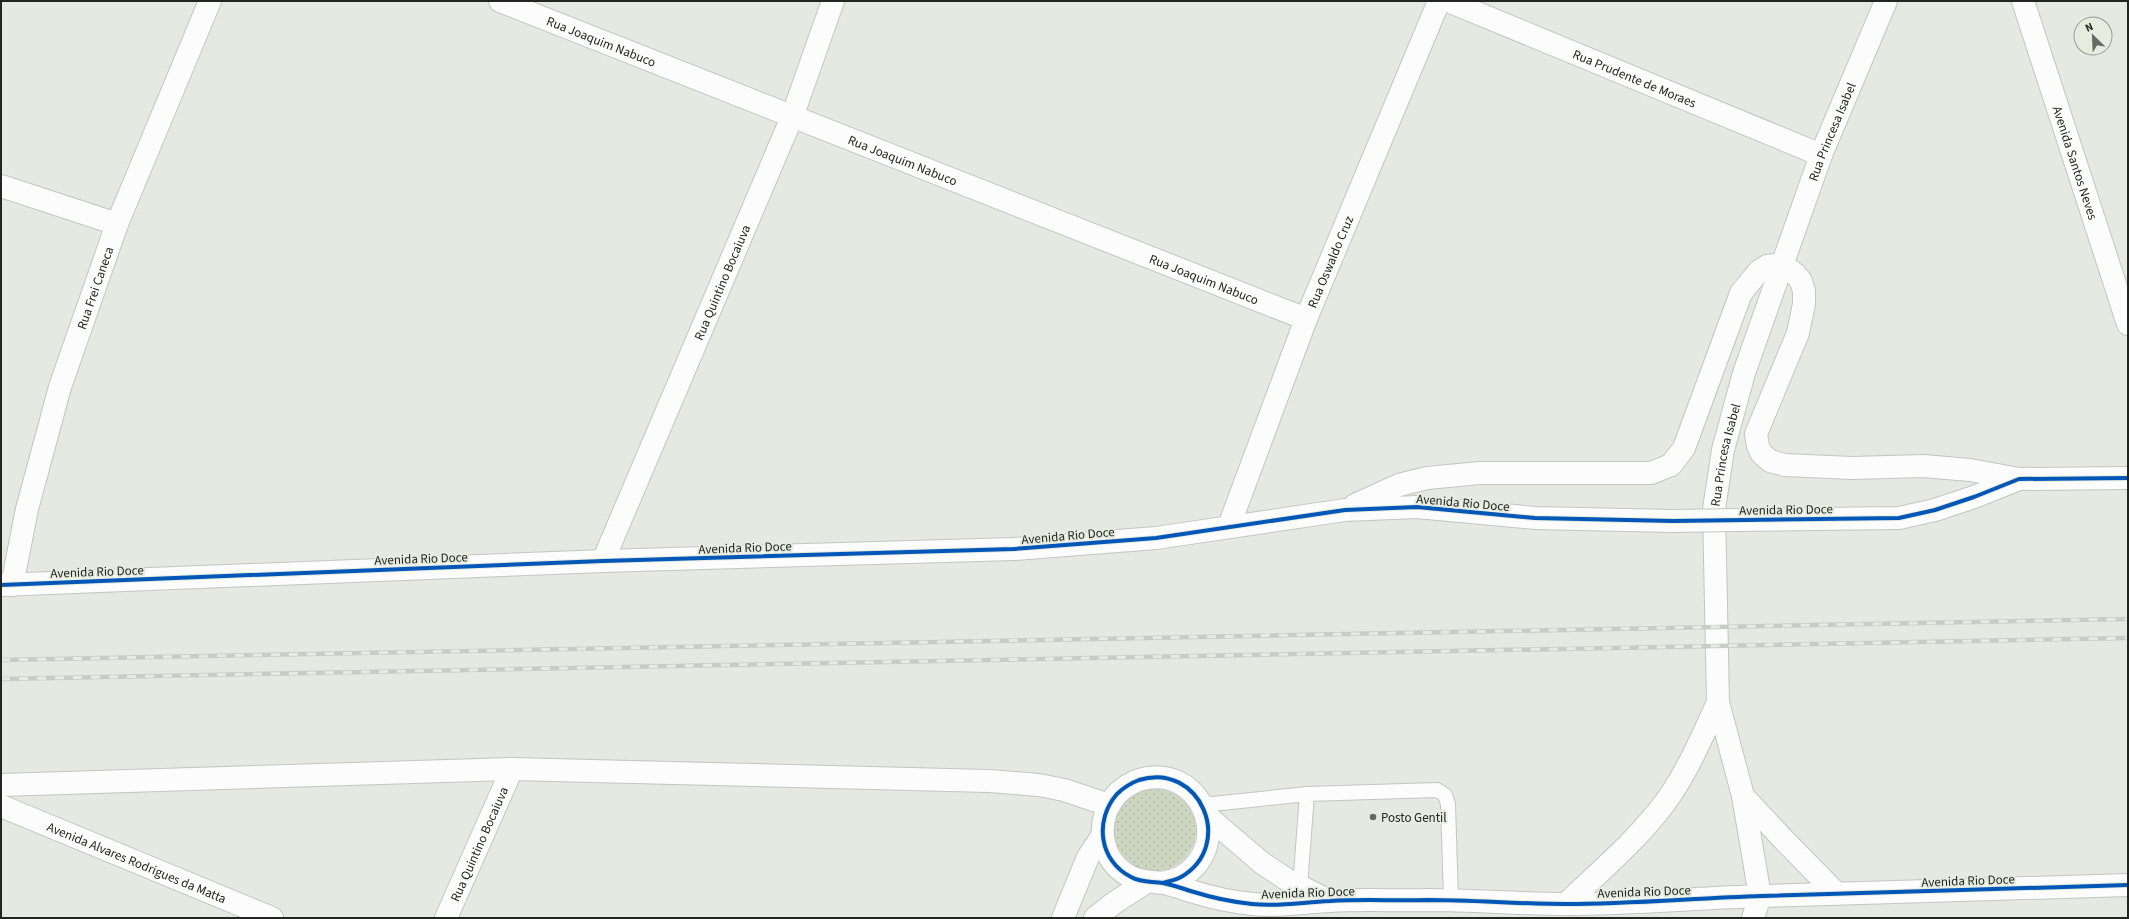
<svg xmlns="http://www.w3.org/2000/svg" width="2129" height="919" viewBox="0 0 2129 919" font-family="'Source Sans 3',sans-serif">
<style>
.park{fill:url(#park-dots)}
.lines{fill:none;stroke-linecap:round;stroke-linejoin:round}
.lane-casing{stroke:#c3c6c0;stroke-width:16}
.street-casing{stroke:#c3c6c0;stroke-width:24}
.secondary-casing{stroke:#c3c6c0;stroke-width:24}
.lane{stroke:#fbfcfb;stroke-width:14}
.street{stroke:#fbfcfb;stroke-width:22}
.secondary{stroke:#fbfcfb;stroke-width:22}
.rail-casing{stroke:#cacac8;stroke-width:4.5}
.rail{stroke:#e6ecdf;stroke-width:3;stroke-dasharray:9;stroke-linecap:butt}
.street-bridge-casing{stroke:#c3c6c0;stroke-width:24;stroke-linecap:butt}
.street-bridge{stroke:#fbfcfb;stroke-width:22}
.cycleway-casing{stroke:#e6ecdf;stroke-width:6}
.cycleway{stroke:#0057b8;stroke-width:4}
.poi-dot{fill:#676a64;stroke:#e6ecdf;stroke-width:1.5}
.labels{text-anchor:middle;stroke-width:4;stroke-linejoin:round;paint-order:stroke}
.street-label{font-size:13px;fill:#232520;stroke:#e6ecdf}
.poi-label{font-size:13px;fill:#232520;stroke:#e6ecdf;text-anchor:start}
</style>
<defs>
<pattern id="park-dots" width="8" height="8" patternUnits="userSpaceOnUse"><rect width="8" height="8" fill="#ccd6c0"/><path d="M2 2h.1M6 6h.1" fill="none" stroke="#afb8a5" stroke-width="1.8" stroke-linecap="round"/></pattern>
</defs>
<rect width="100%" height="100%" fill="#e6e9e2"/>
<!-- park -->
<path class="park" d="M1114 830a41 41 0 1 1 82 0a41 41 0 1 1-82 0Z"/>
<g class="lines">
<!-- lane casing -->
<g class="lane-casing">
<path id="lane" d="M1203,805l104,-11
M1300,887l7,-93 130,-4 8,5 3,9 3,96"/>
</g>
<!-- street casing -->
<g class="street-casing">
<g id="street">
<path id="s1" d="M500,1l806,318"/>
<path id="s2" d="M1448,1l373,154"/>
<path d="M1,186l116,38"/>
<path d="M1355,505l44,-20 28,-7 53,-5h171l20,-8 13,-17 57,-155 18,-22 8,-5 15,-2 14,11 5,6 3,10v13l-6,29 -42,101 2,12 3,7 9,8 15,4 67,3 71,-2 47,4 49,9"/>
<path d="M1738,520l161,-2 36,-8 39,-13 45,-18 109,-1"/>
<path id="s3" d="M1229,526l77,-207 133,-318"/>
<path id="s4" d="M603,561l189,-444 41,-116"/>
<path d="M1,585l602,-24 411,-12 142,-11 189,-28 72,-3 118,11 138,3"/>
<path id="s5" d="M12,585l15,-76 33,-122 57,-163 93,-223"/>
<path id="s6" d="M446,918l66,-149"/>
<path d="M1063,918l25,-61 14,-21"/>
<path d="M1095,918l19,-15 31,-20"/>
<path d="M1753,918l7,-22"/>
</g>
</g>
<!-- secondary casing -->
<g class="secondary-casing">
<g id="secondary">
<path id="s7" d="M2023,1l105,323"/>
<path d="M1,785l511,-16 477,12 50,4 25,5 45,15"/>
<path d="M1743,796l39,42 55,56"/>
<path id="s8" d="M1,806l271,112"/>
<path d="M1207,816l55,47 24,16 43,22"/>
<path d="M1163,883c6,-2 13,-3 18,-6 55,-32 19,-116 -42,-97 -8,3 -16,8 -22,14 -23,26 -18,67 14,83 11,6 20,4 32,6 10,2 21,6 31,9 19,6 39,10 58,12 27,3 51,-2 78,-3 33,-2 66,0 98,-1 46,0 92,4 138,4 65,0 130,-6 196,-8 122,-4 244,-7 366,-11"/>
<path id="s9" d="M1760,896l-17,-100 -25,-94 -4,-193 9,-59 21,-77 77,-218 65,-154"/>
<path d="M1566,904c33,-32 70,-63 98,-100 23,-31 38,-67 54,-102"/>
</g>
</g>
<!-- lane -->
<use href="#lane" class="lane"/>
<!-- street -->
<use href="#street" class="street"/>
<!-- secondary -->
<use href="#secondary" class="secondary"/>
<!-- rail casing -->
<g class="rail-casing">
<path id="rail" d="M1,660l2127,-41
M1,679l2127,-41"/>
</g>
<!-- rail -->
<use href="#rail" class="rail"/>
<!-- street-bridge casing -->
<g class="street-bridge-casing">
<path id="street-bridge" d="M1673,521l65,-1"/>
</g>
<!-- street-bridge -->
<use href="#street-bridge" class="street-bridge"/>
<!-- cycleway casing -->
<g class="cycleway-casing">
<path id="cycleway" d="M1,585l602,-24 411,-12 142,-11 189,-28 72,-3 118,11 138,3 226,-3 36,-8 39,-13 45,-18 109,-1
M1163,883c6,-2 13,-3 18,-6 55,-32 19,-116 -42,-97 -8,3 -16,8 -22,14 -23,26 -18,67 14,83 11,6 20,4 32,6 10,2 21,6 31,9 19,6 39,10 58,12 27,3 51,-2 78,-3 33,-2 66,0 98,-1 46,0 92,4 138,4 65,0 130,-6 196,-8 122,-4 244,-7 366,-11"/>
</g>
<!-- cycleway -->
<use href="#cycleway" class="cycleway"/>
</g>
<!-- markers -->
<circle class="poi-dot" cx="1373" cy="817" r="4"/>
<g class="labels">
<!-- street labels -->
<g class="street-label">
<text dy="5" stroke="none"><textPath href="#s1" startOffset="109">Rua Joaquim Nabuco</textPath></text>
<text dy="5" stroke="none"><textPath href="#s2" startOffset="202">Rua Prudente de Moraes</textPath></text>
<text dy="5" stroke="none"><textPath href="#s9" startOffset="788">Rua Princesa Isabel</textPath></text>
<text dy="5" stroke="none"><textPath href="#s1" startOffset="433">Rua Joaquim Nabuco</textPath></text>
<text dy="5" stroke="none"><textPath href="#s7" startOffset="170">Avenida Santos Neves</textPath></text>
<text dy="5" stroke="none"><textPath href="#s3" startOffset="283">Rua Oswaldo Cruz</textPath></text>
<text dy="5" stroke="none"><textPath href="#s1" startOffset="757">Rua Joaquim Nabuco</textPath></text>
<text dy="5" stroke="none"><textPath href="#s4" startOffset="303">Rua Quintino Bocaiuva</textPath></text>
<text dy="5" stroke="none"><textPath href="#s5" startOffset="309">Rua Frei Caneca</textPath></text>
<text dy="5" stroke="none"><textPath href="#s9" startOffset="447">Rua Princesa Isabel</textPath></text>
<text transform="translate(1463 502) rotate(5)" y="5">Avenida Rio Doce</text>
<text transform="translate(1786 509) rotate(-1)" y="5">Avenida Rio Doce</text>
<text transform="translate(1068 535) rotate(-5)" y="5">Avenida Rio Doce</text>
<text transform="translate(745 547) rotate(-2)" y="5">Avenida Rio Doce</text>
<text transform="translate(421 558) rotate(-2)" y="5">Avenida Rio Doce</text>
<text transform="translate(97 571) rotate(-2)" y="5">Avenida Rio Doce</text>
<text dy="5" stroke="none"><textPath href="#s6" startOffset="81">Rua Quintino Bocaiuva</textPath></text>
<text dy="5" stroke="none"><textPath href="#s8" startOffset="147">Avenida Alvares Rodrigues da Matta</textPath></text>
<text transform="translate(1968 880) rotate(-2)" y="5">Avenida Rio Doce</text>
<text transform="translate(1644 891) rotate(-2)" y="5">Avenida Rio Doce</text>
<text transform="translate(1308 892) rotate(-2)" y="5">Avenida Rio Doce</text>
</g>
<!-- poi labels -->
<g class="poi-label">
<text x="1381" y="822">Posto Gentil</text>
</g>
</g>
<!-- border -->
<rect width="2129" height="919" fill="none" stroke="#232520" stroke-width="4"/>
<!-- north arrow -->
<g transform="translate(2093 36) rotate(336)"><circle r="19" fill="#e6ecdf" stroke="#989c93"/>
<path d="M0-3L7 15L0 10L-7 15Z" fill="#676a64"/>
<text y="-6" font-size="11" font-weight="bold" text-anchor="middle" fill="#232520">N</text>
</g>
</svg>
